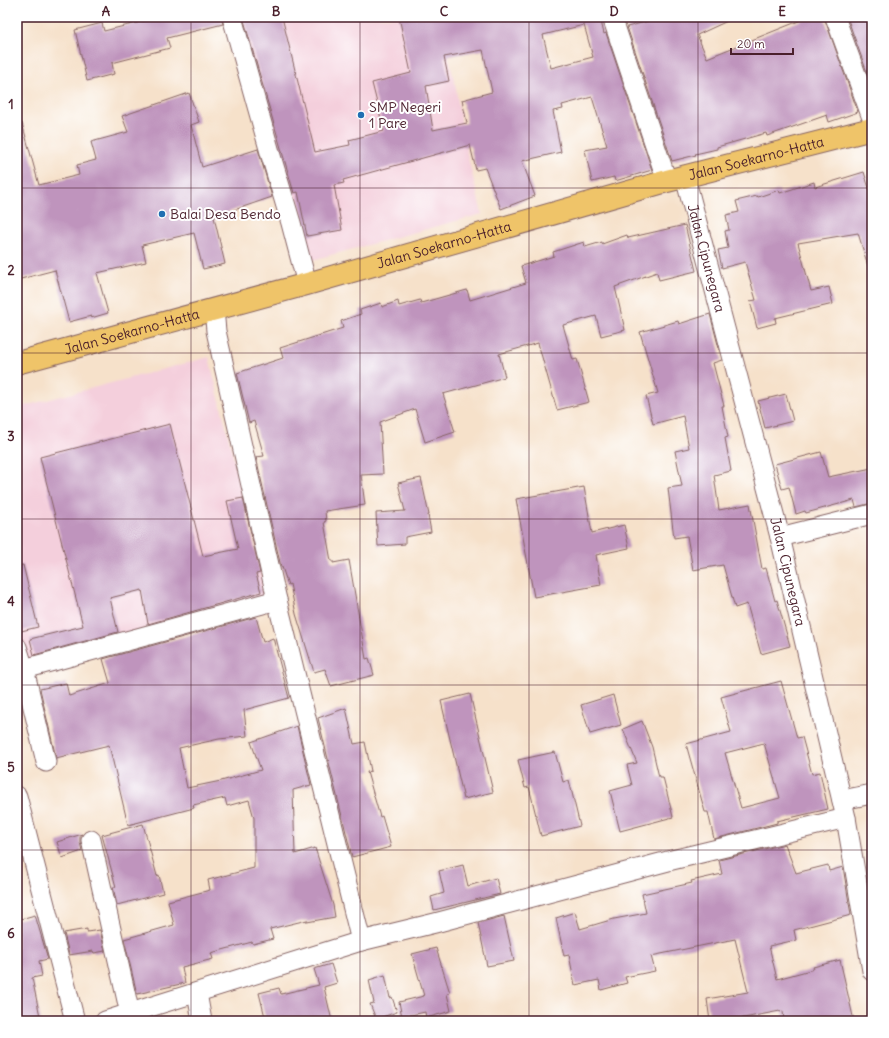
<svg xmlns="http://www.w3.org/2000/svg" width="889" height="1038" viewBox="0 0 889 1038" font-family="Delius,sans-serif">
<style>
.built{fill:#f4cfdc}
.building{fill:#bf94bd;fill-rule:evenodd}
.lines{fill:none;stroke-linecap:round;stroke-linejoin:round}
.street-casing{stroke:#866363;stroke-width:21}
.primary-casing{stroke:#866363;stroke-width:24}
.street{stroke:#fff;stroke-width:19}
.primary{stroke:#efc469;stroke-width:22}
.grid{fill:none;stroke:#4a1f2b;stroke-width:1;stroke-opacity:0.55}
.poi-dot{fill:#1f6fb2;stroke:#fff;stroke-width:1.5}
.labels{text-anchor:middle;stroke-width:4;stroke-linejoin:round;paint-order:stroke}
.poi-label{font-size:14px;fill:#4a1f2b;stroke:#fff;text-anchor:start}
.street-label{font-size:14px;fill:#4a1f2b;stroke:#fff}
.neatline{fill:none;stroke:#4a1f2b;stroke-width:1.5}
.grid-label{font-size:13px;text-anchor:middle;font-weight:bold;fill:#4a1f2b}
</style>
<rect width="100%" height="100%" fill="#fff"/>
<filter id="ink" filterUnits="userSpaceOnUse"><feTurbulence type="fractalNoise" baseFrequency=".025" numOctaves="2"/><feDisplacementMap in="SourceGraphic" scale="8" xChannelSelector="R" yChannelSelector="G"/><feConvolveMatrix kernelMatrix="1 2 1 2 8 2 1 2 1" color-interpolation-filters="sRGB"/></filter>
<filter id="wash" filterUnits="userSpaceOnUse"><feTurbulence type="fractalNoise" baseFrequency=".012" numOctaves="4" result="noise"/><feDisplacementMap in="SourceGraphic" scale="16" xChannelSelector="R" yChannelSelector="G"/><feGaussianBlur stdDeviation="0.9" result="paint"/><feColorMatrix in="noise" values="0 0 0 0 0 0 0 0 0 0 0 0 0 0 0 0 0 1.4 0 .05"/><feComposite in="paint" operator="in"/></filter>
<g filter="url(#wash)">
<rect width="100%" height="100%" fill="#f6e1ca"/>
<!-- built -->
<path class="built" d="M238,17h202l16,72 10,60 16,65 -177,48z
M209,357l58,239 -242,66 -8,-31v-223z"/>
<g id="blocks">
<!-- building -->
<path class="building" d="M161,17h60l2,7 -56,14 3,10 -58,15 2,11 -27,7 -12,-51 27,-7 2,8z
M243,17h39l33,135 35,-7 -1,-5 35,-9 -12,-48 39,-10 -12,-56h201l4,17 2,-1 46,137 -37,11 -1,-4 -22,5 -7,-32 22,-4 -15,-49 -30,8 1,4 -10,2 8,41 -39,9 13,35 -34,13 -16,-41 -9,2 -6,-25 -127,35 1,3 -10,2 8,45 -35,6 -9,-44 -4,1zM584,25l9,32 -42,11 -8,-33zM483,50l9,42 -30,8 5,23 -34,7 -7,-44 23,-5 -5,-24z
M663,17h73l-39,18 10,23 102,-41h15l34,95 -29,10 -2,-7 -60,21 -1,-3 -49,14v2l-22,5 1,1 -24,6 -45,-134z
M847,17h25v69z
M189,93l10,29 -8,3 11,42 56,-18 14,48 -58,20 11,47 -22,5 -9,-36 -52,12 4,17 -49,11 11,40 -17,5v-2l-22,6 -14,-52 -38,10v-156l5,-1 17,62 40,-10 -2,-10 19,-5 -5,-18 37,-10 -6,-16z
M864,172l8,26v67l-4,1 -10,-33 -60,10 13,48 18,-4 4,17 -58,14 1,5 -19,5 -7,-27 6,-1 -11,-38 -23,6 -4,-18 10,-2 -3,-17 4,-1 -3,-15 13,-3 -3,-11 21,-5 1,1 21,-7 1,3 34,-11 1,5z
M685,225l11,46 -37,9 -2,-8 -42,15 10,43 -24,6 -5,-20 -33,9 10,35 4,-1 12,43 -32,8 -19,-67 -39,11 6,23 -62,17 12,38 -30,10 -10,-33 -35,13 3,52 -22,1 4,30 -40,6 1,10 -2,1 7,39h2v2l16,-3 17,99 3,-1 5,17 -43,11 -6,-17 -11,3 -18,-58 -6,-30 -2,1 -6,-18h-1l-25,-110 8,-1 -10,-35 -5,2 -12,-50 46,-15 -3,-10 63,-20 -2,-7 20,-7 -1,-4 21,-7 1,4 16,-6 1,5 21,-6 1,3 46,-13 3,10 56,-17 -5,-17 33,-10 -1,-4 31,-10 1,5 17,-5v2l25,-9 1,3z
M710,314l12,46 -9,3 11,43h-2l6,31 -3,1 6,33 -17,4 5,35 31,-6 12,65 4,-1 9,33 2,-1 13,46 -29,8 -14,-50 -12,4 -12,-43 -30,5 -6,-34 -13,2 -6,-50 14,-2 -7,-35 14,-3 -6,-32 -30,8 -7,-28 12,-3 -18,-61 38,-11 1,3z
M786,394l7,27 -28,7 -7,-27z
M170,424l33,132 35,-7 -11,-48 16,-3 17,75 -4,1 5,18 -113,32 -6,-34 -32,8 8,34 -84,23 -4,-16 53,-13 -43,-169z
M821,452l7,25 44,-9v35l-16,4 -2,-7 -48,13 -1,-2 -9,3 -7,-27 -7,2 -7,-25z
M421,478l8,37h-1l3,17 -26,5v7l-27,2 -2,-33 29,-2 -7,-28z
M584,487l8,46 32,-8 5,23 -33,7 5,30 -67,12 -18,-98z
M23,565l15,62 -21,5v-66z
M256,617l7,25 10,-4 16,60 -45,12 3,26 -28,3 -40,9 8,40 34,-7 40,-11 -10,-28 46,-16 14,59 -18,5 2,64 20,-6 18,57 2,12 -28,5v-2l-37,9 3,10 -20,5 -1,-2 -41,11 2,6 -31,8 3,16 -48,11 -13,-55 50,-14 -6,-24 42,-11 -2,-10 46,-12v-50l-5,-18 -22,6 -2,-8 -32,7 1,3 -66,17 -19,-80 -53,13 -16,-69 26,-6 3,13 41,-13 -7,-24z
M781,681l16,57 5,-1 10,37 8,-2 8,37 -51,12v2l-63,16 -6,-27h-3l-19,-68 45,-12 -10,-35zM764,743l16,55 -39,10 -16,-55z
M470,694l23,98 -29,7 -23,-98z
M613,695l8,30 -31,9 -9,-29z
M346,708l8,36 11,-2 6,29 -4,1 13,45 2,-1 9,31 -39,10 -34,-139z
M642,721l10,26 7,30h4l10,40 -53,14 -10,-40 22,-6 -5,-20 10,-2 -14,-34z
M555,752l8,30 6,-2 11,46 -39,10 -12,-49 -4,1 -7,-28z
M143,824l14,52 2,-1 4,18 -46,12 -4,-18h3l-14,-52z
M82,834l-2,3v5l2,9 -20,7 -5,-16z
M785,844l11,29 32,-8 1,6 14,-4 8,48 -57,15 2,10 -27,6 8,33 37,-10 -1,-2 27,-7 14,61h-70l-1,-10 -3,1v-1l-52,10h-18l-3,-22 41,-7 -13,-53 -84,17 4,15 -30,6 2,6 -26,7 -2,-10 -24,5 -6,-30 -5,1 -8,-38 19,-6 5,17 34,-10 32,-6 -4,-19 50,-11 -1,-2 31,-7 -3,-14z
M463,865l5,21 28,-8 4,16 -66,16 -3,-13 13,-4 -5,-22z
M35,915l13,44 -9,2 3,15 -10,2 9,43h-24v-101z
M504,916l10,45 -27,5 -9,-43z
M87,929v3l13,-2 5,21 -11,2 -1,-2 -24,4 -5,-22z
M436,948l14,45 -3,1 4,17 -25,7 -1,-6 -23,5 -3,-15 25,-6 -12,-42z
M331,964l6,19 -13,4 8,34h-66l-7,-28 20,-5 2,6 38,-9 -5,-16z
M385,975l5,23 2,-1 5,15 -21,7 -6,-15 4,-1 -5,-23z"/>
</g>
</g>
<g filter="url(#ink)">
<use href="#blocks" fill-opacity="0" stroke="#866363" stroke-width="1"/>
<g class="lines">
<!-- street casing -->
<g class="street-casing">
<g id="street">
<path d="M232,17l39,139 20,67 16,61"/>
<path d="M612,17l55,164"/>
<path d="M835,17l37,101"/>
<path id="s1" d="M685,177l95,360 66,281 26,153"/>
<path d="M214,309l2,22 61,269 84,341"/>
<path d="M780,537l92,-23"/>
<path d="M17,647l7,22 253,-69"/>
<path d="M24,669l22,93"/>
<path d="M17,796l58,225"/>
<path d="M842,800l30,-6"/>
<path d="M91,840l39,174"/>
<path d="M197,993l5,28"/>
<path d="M105,1021l256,-80 74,-18 233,-62 178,-43"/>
</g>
</g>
<!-- primary casing -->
<g class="primary-casing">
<g id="primary">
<path id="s2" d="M17,363l290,-79 360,-103 205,-52"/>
</g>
</g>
<!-- street -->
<use href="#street" class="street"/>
<!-- primary -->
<use href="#primary" class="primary"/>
</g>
</g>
<!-- grid -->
<path class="grid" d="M191,17v1004M360,17v1004M529,17v1004M698,17v1004M17,188h855M17,353h855M17,519h855M17,685h855M17,850h855"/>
<!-- markers -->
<g class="poi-dot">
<circle cx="361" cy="115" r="4"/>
<circle cx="162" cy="214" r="4"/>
</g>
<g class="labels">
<!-- poi labels -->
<g class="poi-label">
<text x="369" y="112">SMP Negeri<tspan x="369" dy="16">1 Pare</tspan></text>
<text x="170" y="219">Balai Desa Bendo</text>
</g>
<!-- street labels -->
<g class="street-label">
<text dy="5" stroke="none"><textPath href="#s2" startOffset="767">Jalan Soekarno-Hatta</textPath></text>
<text dy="5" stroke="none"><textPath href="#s2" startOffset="443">Jalan Soekarno-Hatta</textPath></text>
<text dy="5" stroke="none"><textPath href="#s1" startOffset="84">Jalan Cipunegara</textPath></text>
<text dy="5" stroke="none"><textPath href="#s2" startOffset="119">Jalan Soekarno-Hatta</textPath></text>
<text dy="5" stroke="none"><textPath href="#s1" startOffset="408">Jalan Cipunegara</textPath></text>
</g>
</g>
<!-- margin -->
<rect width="889" height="1038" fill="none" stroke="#fff" stroke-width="44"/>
<!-- scale -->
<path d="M731 48v6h62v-6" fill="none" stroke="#4a1f2b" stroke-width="2"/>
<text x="737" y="48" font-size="12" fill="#4a1f2b" stroke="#ffffff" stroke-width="3" paint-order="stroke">20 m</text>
<rect x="22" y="22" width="845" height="994" class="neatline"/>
<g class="grid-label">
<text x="106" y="16">A</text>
<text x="276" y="16">B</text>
<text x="444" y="16">C</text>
<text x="614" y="16">D</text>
<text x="782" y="16">E</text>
<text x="11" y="109">1</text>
<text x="11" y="275">2</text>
<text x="11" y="441">3</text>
<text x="11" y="606">4</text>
<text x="11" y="772">5</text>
<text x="11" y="938">6</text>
</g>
</svg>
